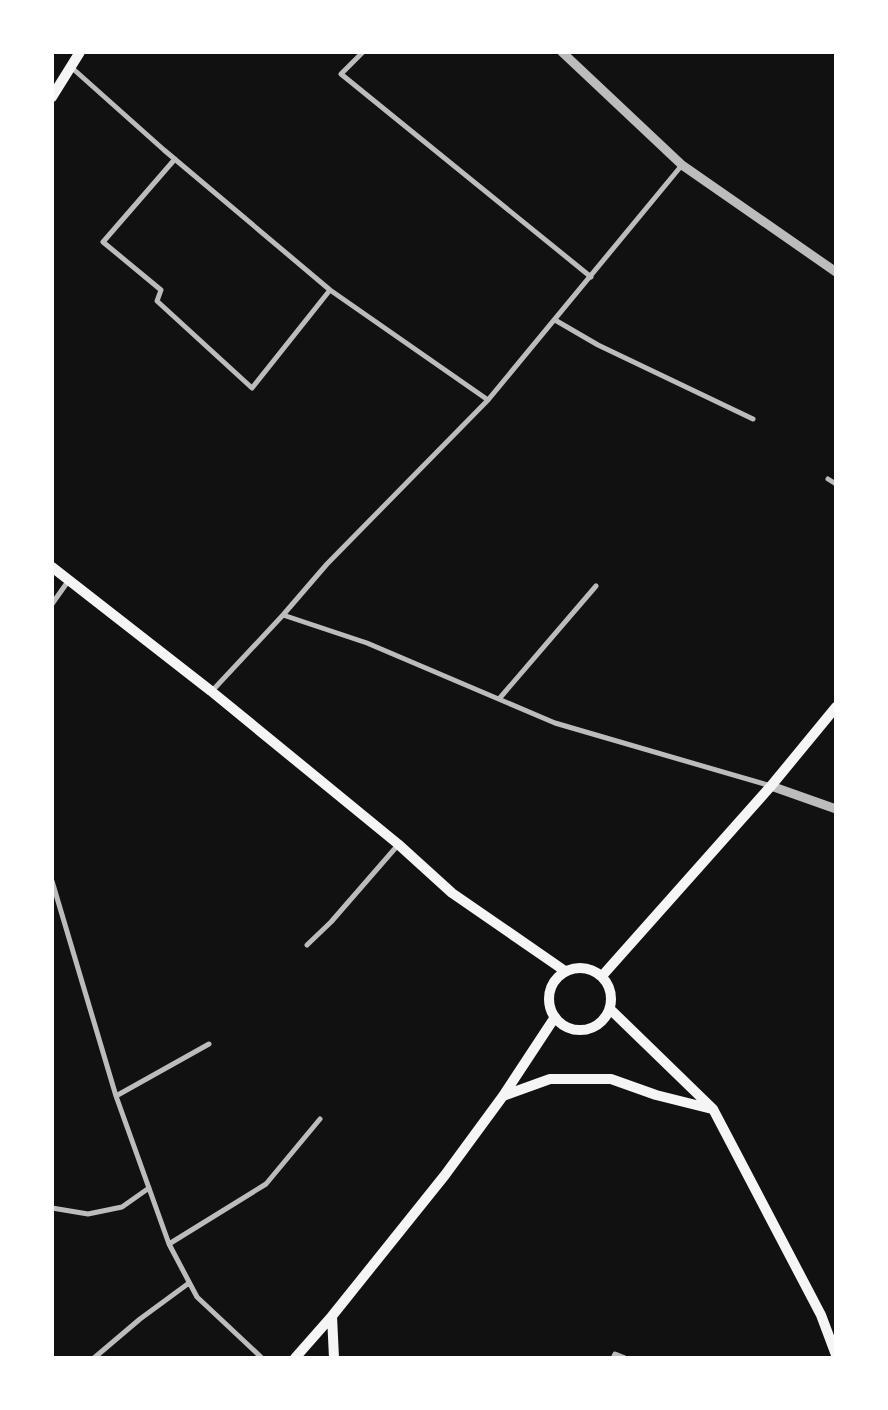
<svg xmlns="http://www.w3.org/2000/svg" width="888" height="1410" viewBox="0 0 888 1410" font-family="'Archivo Narrow',sans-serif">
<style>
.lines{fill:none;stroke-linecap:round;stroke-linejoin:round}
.minor{stroke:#bcbcbc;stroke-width:5}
.tertiary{stroke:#bcbcbc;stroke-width:9}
.secondary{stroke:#f5f5f5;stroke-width:10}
</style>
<rect width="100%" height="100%" fill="#111"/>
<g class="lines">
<!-- minor -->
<path class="minor" d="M363,52l-22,22 250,203
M71,67l93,83 166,140 158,110
M175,159l-72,83 58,48 -4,11 95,87 78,-98
M555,320l43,25 155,74
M828,479l8,5
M52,604l17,-24
M283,615l84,28 188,80 216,63
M212,691l71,-76 44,-51 161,-164 194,-235
M499,699l97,-113
M52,881l64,215 53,148 28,53 65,61
M307,945l24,-23 67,-77
M116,1096l93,-52
M52,1208l36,6 34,-7 27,-19
M169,1244l97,-60 54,-65
M94,1358l46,-39 49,-36
M613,1358l2,-4 10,4"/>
<!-- tertiary -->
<path class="tertiary" d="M562,52l120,113 154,107
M771,786l65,23"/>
<!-- secondary -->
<path class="secondary" d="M52,97l28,-45
M52,567l159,124 187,153 54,49 113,78
M549 999a31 31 0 1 1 62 0a31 31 0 1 1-62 0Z
M602,976l169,-190 65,-79
M610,1009l103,100 108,206 15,40
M503,1096l47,-17h61l45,16 56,14
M332,1316l2,42
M295,1358l37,-42 113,-141 58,-79 52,-79"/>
</g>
<!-- border -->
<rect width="888" height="1410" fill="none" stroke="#ffffff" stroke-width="108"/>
</svg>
